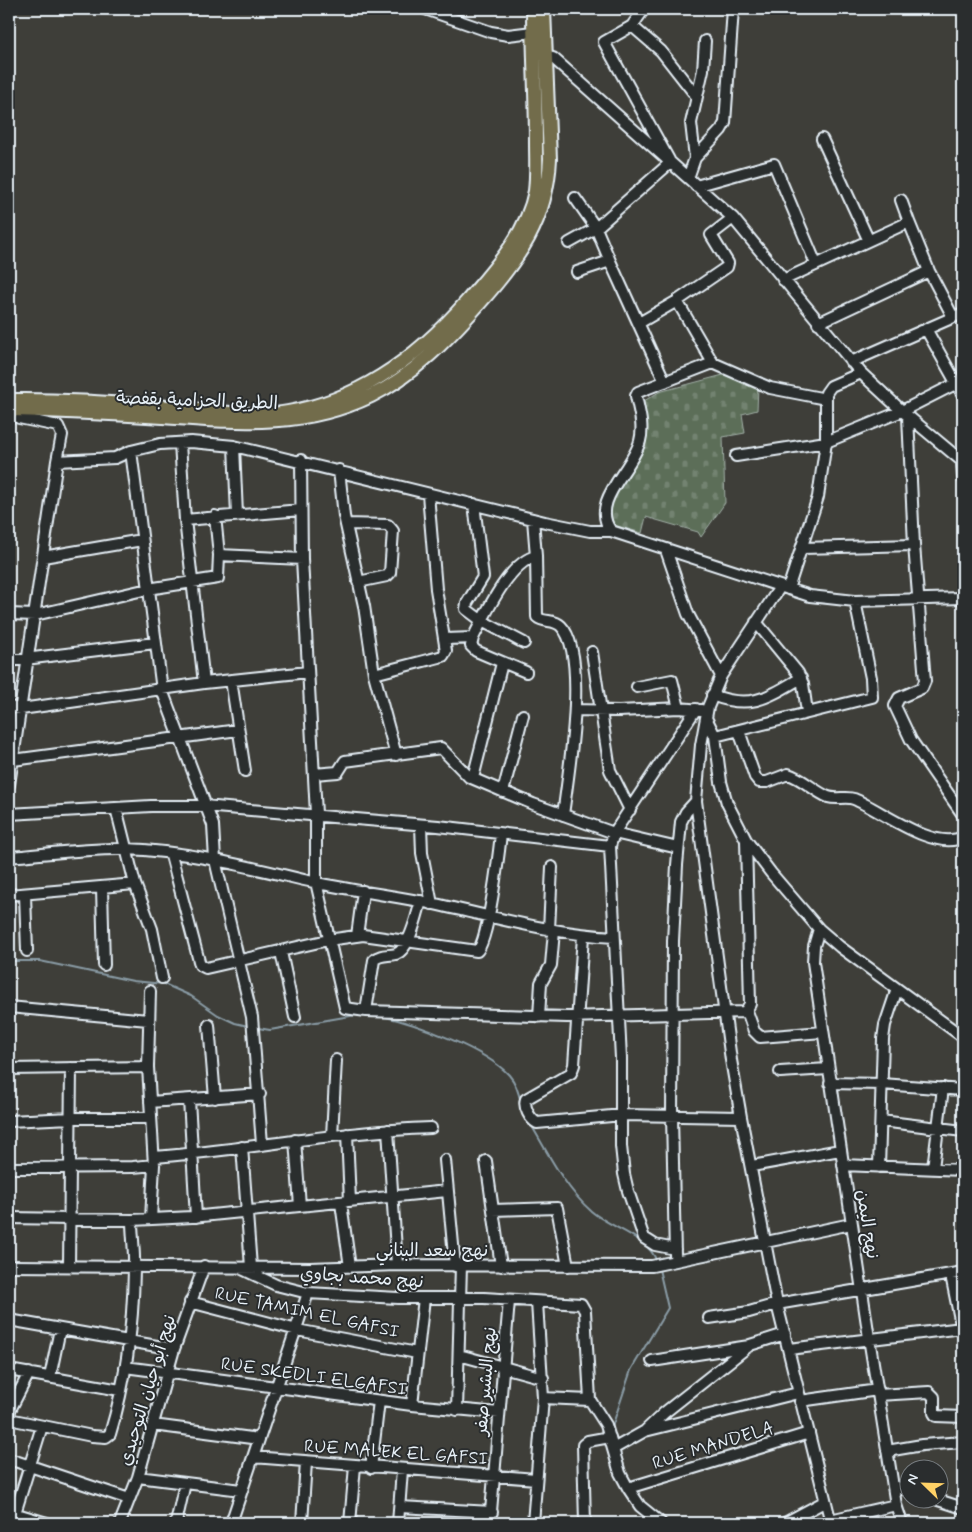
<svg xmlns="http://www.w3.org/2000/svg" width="972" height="1532" viewBox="0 0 972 1532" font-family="Mynerve,'Playpen Sans Arabic',sans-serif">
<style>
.cemetery{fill:url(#cemetery-stones);stroke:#a2b0a8}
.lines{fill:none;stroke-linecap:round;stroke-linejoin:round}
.stream{stroke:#8a9ca6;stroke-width:2}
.minor-casing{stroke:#e8f1f8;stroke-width:14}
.major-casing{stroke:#e8f1f8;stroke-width:16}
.minor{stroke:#2a2d2e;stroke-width:10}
.major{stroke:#726c4b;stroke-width:12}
.labels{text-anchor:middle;stroke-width:4;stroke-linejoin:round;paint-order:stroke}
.street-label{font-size:18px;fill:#e8f1f8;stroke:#2a2d2e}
</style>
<defs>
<pattern id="cemetery-stones" width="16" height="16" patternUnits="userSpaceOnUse" patternTransform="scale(1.25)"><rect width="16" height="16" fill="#5c6e58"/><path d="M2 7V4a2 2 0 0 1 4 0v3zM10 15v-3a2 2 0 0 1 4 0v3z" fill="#738371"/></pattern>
</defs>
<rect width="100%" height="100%" fill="#3e3e39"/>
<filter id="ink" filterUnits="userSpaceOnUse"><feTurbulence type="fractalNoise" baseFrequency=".02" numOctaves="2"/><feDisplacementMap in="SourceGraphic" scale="10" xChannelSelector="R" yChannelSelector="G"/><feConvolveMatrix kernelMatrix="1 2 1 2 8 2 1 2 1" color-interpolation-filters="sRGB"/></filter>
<g filter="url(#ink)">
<!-- cemetery -->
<path class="cemetery" d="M727,374l31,13 -1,23 -15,4 3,19 -22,4 2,66 -24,34 -3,-5 -52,-15 -4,16 -28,-8c-16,-27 14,-45 25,-67 8,-18 7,-38 5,-57l15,-9z"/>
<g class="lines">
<!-- stream -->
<path class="stream" d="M9,961h31l93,20 31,3 27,12 27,19 17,8 13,3
M381,1016c34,7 104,33 128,59 7,8 9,17 12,27
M258,1028l12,2 86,-15
M530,1123c18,30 34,64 61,88 19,17 57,25 66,51
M612,1427l19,-57 37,-62 -9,-39"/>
<!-- minor casing -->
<g class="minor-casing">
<path id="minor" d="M425,9l66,23 17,3 25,-3
M632,26l12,-17
M540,55l13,3 180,160 128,155 41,38 61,51
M822,139l46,100
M695,158l-4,-35 12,-53 2,-29
M669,160l-65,-118 28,-16 29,25 36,46
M688,178l7,-20 26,-28 4,-7 8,-114
M696,186l78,-22 42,100
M575,198l21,30 14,33
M901,200l8,22
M569,243l27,-15 74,-65
M577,272l33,-11 55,121
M783,280l126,-58 20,49 24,46
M639,323l38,-22
M818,323l111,-52
M926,329l37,66
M851,362l112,-49
M713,363l-36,-62 50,-34 1,-4 -17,-28 22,-17
M9,413l10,5 39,8 4,9 -5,26
M908,416l6,129 11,136 -3,7 -23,10 -4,8 16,34 52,75
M180,443l5,77 19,163
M234,446l3,69
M131,451l31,239 51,135 2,35 37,157 10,127
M736,456l90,-14 76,-31 61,-31
M301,460l1,99 14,255v68l29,126 21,3 201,6 178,-5 5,-8 -4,-164
M962,461l1,17
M339,470l5,46 20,90 10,68 22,81
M474,504l9,73 -16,26 -1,6 16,12 42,22
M185,520l116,-10
M346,524l42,1 5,6 -3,42 -3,3 -29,6
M611,531c-22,-30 21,-60 29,-90 4,-15 -1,-30 -4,-45l2,-4 75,-29 57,25 56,11
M803,548l111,-3
M666,550l22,64 33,62
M219,555l83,4
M536,556l1,61c7,6 17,2 24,9 28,28 7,150 2,189
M43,557l99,-17
M780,587l-59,89 -13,31 -7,38 -5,56 8,60 27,199 10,57 36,187 54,219
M788,589l30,-92 8,-55v-49l5,-7 30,-13
M9,614l26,1 113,-26 70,-11 1,-23 -4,-39
M756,622l42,51 5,11 4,28
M473,638c12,-23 36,-76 63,-82l-3,-37
M446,639l27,-1 -2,8 5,5 50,21
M592,652l18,118 20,40
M9,661l146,-18
M374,674l69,-18 3,-5 -10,-62 -8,-95
M231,680l14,91
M637,687l35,-7 7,28
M712,695c38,15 55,3 89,-17
M9,707l12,2 183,-26 104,-11
M575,710l44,1 60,-3 22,2
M706,718l9,18 6,46 6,21 19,37 25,33 48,56 21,18 123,90
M739,731l16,46 4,5h8l21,-8c14,4 26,17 40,23 9,3 18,-1 26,2 27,11 79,53 109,38
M715,736l157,-39 -1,-19 -16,-77
M13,760l225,-30
M314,774l24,-2 7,-11 96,-13 28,29 64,27 81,29 64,15
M473,778l29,-115
M9,785l48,-324 58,-3 16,-7 29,-7 31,-2 43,4 311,76 45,9h21l199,65 45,5 108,-3
M503,792l20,-77
M116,808l19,76 17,45 10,49
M9,814l142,-8h53l234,20 172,20
M421,825l1,28 10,51
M171,855l29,110 6,3 122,-28 35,-5 114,16c11,-7 22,-99 24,-117
M9,857c38,-3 78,-9 117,-8 63,2 126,19 187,33 37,8 74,13 112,20 63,13 125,32 189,35
M102,888l2,77
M9,895l126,-11
M25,895l2,56
M819,929l-5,17 -1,16 56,376 27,167 6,18
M549,930l3,-63
M357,936l6,-45
M583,936l-9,129 -3,8 -45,26c-3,8 4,20 11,24l85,-8 119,2
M281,952l14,65
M150,991l-2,76 6,98 -3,54
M9,1007l139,13
M366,1011l8,-51c6,-6 14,-4 22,-6 14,-5 21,-40 25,-53
M747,1011l7,20 6,6 63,-5
M539,1017l2,-34 10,-18 3,-34
M209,1025l6,73
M9,1069l139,-2
M780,1072l48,-3
M830,1083l52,1 81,6
M189,1100l7,117
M150,1102l110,-8
M9,1121l62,-3h80
M881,1121l82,10
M388,1130l9,135
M347,1134l3,67
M332,1136l4,-76
M295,1140l5,66
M242,1147l9,120
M154,1157c92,-7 184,-26 277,-29
M445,1160l10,106
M486,1161l15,105
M843,1165l120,5
M752,1166l88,-16
M879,1167l4,-128 2,-14 12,-36
M9,1168l124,-1 21,-2
M933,1168l10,-80
M341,1203l9,64
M493,1210l64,-2 11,58
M9,1218l123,2 60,-3 255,-26
M675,1249l-20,-4 -11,-7 -16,-47 -4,-17 -3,-28v-88l-11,-212 4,-13 82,-124
M675,1255l-3,-139 1,-175 4,-76 4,-43 5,-10 10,-11
M9,1266l301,2 87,-3 255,1 199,-42
M69,1266l2,-198
M240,1268l36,17 32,8 90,5h86l97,6 4,7 5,89 16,25 14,48 8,15 12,18 21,17
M951,1275l12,59
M190,1302l107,28 120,23
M709,1318l40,-6 28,-8 186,-32
M9,1320l165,29
M789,1349l173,-21
M459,1355l84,23
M652,1361l97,-15
M125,1367l287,38 87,8
M9,1370l111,20
M50,1377l10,-48
M878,1395l51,-3 5,5v16l2,3 27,1
M543,1398l47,2
M800,1401l78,-11
M412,1405l12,-107
M457,1410l4,-145
M9,1412l20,-39
M9,1419l83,17 14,1 4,-3c16,-52 23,-110 24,-164 1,-16 -2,-34 -2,-50
M153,1425l106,14
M646,1430l18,-17 86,-68 35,-11
M613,1449l32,-18 153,-38
M887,1451l35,-6 41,-3
M253,1457l283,22
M9,1459l120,40
M371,1468l8,-67
M138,1477l103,13
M893,1486l17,5
M628,1488l181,-55
M938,1500l25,8
M400,1507l92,5
M10,1512l37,11
M830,1520l66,-15
M12,1523l30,-97
M120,1523l18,-46 36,-128 30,-83
M176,1523l9,-40
M231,1523l77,-230
M302,1523l4,-61
M350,1523l5,-57
M398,1523l4,-53
M490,1523l19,-222
M533,1523l10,-125 -6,-96
M585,1523l-2,-78 5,-4 22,-4
M785,1523l39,-21"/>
</g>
<!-- major casing -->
<g class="major-casing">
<path id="major" d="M9,400c58,-1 116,4 174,8 34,3 72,10 105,4 72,-12 132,-57 179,-111 27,-32 60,-67 68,-110 2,-16 1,-32 1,-48 0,-45 -3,-90 -3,-134
M9,410c51,1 103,4 154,7 74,5 139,12 208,-21 42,-20 77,-57 108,-92 40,-45 68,-83 71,-145l-6,-150"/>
</g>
<!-- minor -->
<use href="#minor" class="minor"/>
<!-- major -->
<use href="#major" class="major"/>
</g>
</g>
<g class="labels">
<!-- street labels -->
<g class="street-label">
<text transform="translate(197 400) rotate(2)" y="6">الطريق الحزامية بقفصة</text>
<text transform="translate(868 1224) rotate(81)" y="6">نهج اليمن</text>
<text x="432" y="1256">نهج سعد البناني</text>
<text transform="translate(362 1277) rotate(4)" y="6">نهج محمد بجاوي</text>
<text transform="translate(307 1312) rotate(12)" y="6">RUE TAMIM EL GAFSI</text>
<text transform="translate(314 1376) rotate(8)" y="6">RUE SKEDLI ELGAFSI</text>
<text transform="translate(485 1381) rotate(-85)" y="6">نهج البشير صفر</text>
<text transform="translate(147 1390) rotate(-73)" y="6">نهج أبو حيان التوحيدي</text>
<text transform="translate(713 1445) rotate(-17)" y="6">RUE MANDELA</text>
<text transform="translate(396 1452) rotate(4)" y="6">RUE MALEK EL GAFSI</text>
</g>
</g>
<!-- margin -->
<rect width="972" height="1532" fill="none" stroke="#2a2d2e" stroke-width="30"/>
<rect x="15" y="15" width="942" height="1502" fill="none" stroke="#e8f1f8" stroke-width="2" filter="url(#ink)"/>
<!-- north arrow -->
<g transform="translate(924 1484) rotate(293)"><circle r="24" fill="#2a2d2e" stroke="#767b7f"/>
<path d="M0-4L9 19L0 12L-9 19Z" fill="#ffd166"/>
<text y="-8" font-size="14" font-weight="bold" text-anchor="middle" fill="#e8f1f8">N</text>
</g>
</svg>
